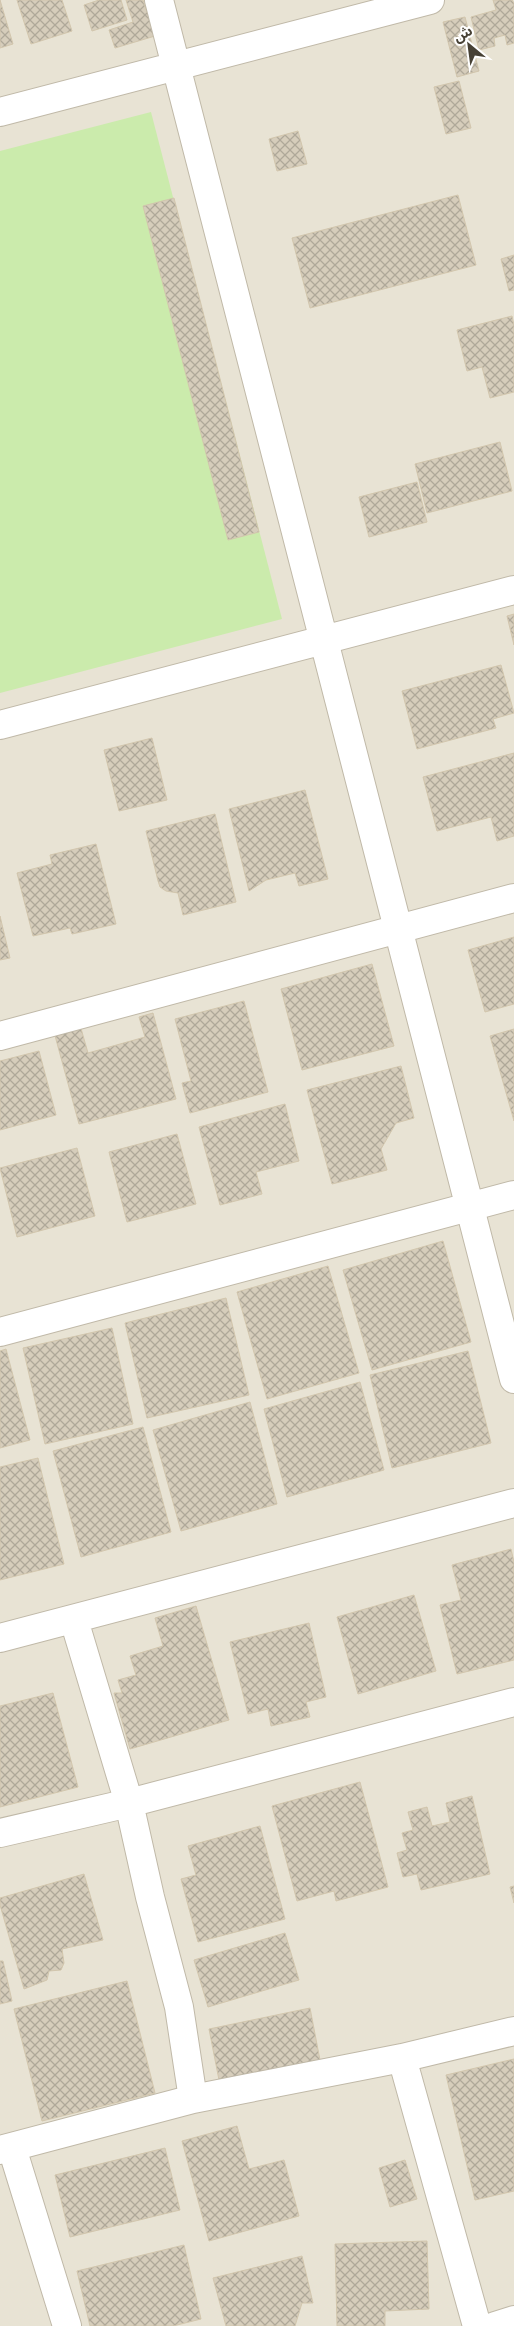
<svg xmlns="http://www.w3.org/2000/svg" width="514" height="2326" viewBox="0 0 514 2326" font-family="'Roboto Condensed','Noto Sans Arabic',sans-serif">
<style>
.residential{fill:#e8e3d4}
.grass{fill:#cbebac}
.building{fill:url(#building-cross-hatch);stroke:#d2c6ad}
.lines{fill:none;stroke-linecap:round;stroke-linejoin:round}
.minor-casing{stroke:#c0b9a8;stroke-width:30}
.minor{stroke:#fff;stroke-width:28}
</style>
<defs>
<pattern id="building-cross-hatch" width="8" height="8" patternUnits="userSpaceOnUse" patternTransform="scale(1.25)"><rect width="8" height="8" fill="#d6cdbb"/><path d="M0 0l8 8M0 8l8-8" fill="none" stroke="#afa899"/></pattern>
</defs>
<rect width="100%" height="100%" fill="#f4f1e6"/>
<!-- residential -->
<path class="residential" d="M0,0h514v2326h-514z"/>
<!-- grass -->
<path class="grass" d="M151,112l131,507 -282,74v-542z"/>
<!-- building -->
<path class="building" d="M0,0l13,44 -13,4z
M17,0h45l10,31 -41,13z
M99,0h22l6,20 -35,11 -8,-26z
M126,0h17l12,36 -40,12 -6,-18 24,-8z
M493,0h19l2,3v40l-7,2 -2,-10 -11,3 1,8 -16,4 -8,-33 25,-7z
M465,17l14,54 -22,6 -14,-55z
M459,81l12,47 -25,6 -12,-47z
M298,131l9,33 -30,7 -8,-32z
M458,195l18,70 -166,43 -18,-70z
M174,198l85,334 -31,8 -85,-334z
M514,255v35l-5,1 -8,-32z
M512,316l2,9v67l-24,6 -8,-31 -15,4 -10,-41z
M500,442l12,49 -85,22 -12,-49z
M417,482l10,40 -58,15 -10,-40z
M514,614v31l-7,-29z
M501,665l13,48 -21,6 3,9 -79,21 -15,-58z
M152,738l15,62 -48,11 -15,-61z
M514,753v83l-17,5 -6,-24 -54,14 -14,-54z
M305,790l23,89 -29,7 -4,-13 -29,7 -17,11 -20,-82z
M215,814l21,88 -53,13 -5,-22 -12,-2 -6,-4 -2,-6 -12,-50z
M96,844l20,80 -44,10 -2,-6 -37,8 -16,-63 35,-9 -2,-9z
M0,916l10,42 -10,2z
M514,937v67l-29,8 -17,-62z
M372,964l22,82 -92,24 -21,-81z
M244,1001l24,91 -78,21 -8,-30 9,-2 -16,-62z
M153,1013l23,86 -97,25 -25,-92 26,-7 8,28 57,-16 -6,-20z
M514,1029v92l-24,-85z
M39,1051l17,64 -56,15v-69z
M401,1066l13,52 -18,5 -15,26 6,21 -55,14 -25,-94z
M285,1104l14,57 -43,11 6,22 -42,11 -21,-78z
M177,1134l19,70 -69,18 -18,-70z
M77,1148l18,68 -78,21 -17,-69z
M443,1241l28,101 -99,28 -29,-100z
M328,1266l31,107 -92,26 -30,-107z
M226,1298l23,97 -102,23 -22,-95z
M112,1328l21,96 -88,20 -22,-96z
M6,1349l24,91 -30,8v-97z
M468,1351l23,92 -99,25 -22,-93z
M360,1382l24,88 -97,27 -23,-88z
M250,1402l27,102 -96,27 -28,-101z
M143,1427l28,105 -90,25 -28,-106z
M38,1458l26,106 -64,16v-113z
M511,1549l3,13v98l-57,14 -17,-69 21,-5 -9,-35z
M414,1595l22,76 -78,23 -21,-77z
M196,1606l33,114 -99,29 -16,-56h8l-4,-13 18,-5 -6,-19 33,-10 -8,-28z
M309,1623l17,74 -20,5 4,15 -39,9 -3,-17 -20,5 -18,-72z
M53,1693l25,94 -78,20v-101z
M360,1782l28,105 -52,14 -2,-10 -37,10 -25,-95z
M472,1796l18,78 -69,16 -4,-16 -14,3 -6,-24 10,-3 -5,-17 11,-3 -5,-18 19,-5 5,19 18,-4 -4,-19z
M260,1826l25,93 -87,23 -17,-63 15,-4 -8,-29z
M84,1874l19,66 -41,9 2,14 -3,7 -12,1 -2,9 -23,9 -24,-84v-7z
M514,1886v17l-4,-16z
M285,1933l14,47 -91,27 -14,-47z
M0,1961h3l9,40 -12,3z
M127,1981l28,112 -113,28 -28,-112z
M310,2008l10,52 -101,20 -10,-51z
M514,2059v132l-39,9 -29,-125z
M237,2126l12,43 35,-9 15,56 -90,25 -27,-100z
M165,2148l15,62 -110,27 -15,-62z
M405,2160l12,39 -27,8 -11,-39z
M427,2241l2,68 -44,2v15h-48l-2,-82z
M184,2245l17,74 -28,7h-83l-13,-55z
M302,2256l11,47h-11l-7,23h-69l-13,-48z"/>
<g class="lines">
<!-- minor casing -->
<g class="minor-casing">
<path id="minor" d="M159,0l355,1379
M0,112l430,-112
M0,725l514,-135
M0,1036l514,-138
M0,1332l514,-137
M74,1620l55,183 21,94 29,110 14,92
M0,1638l514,-135
M0,1833l129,-30 385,-101
M402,2058l75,268
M12,2148l55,178
M0,2150l193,-51 209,-41 112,-27
M495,2326l19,-6"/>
</g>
<!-- minor -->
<use href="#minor" class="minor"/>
</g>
<!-- north arrow -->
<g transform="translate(469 45) rotate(331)" stroke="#ffffff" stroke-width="4" paint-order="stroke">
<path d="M0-4L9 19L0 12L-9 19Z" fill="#474135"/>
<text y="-8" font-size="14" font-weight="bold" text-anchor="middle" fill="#474135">ش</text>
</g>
</svg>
